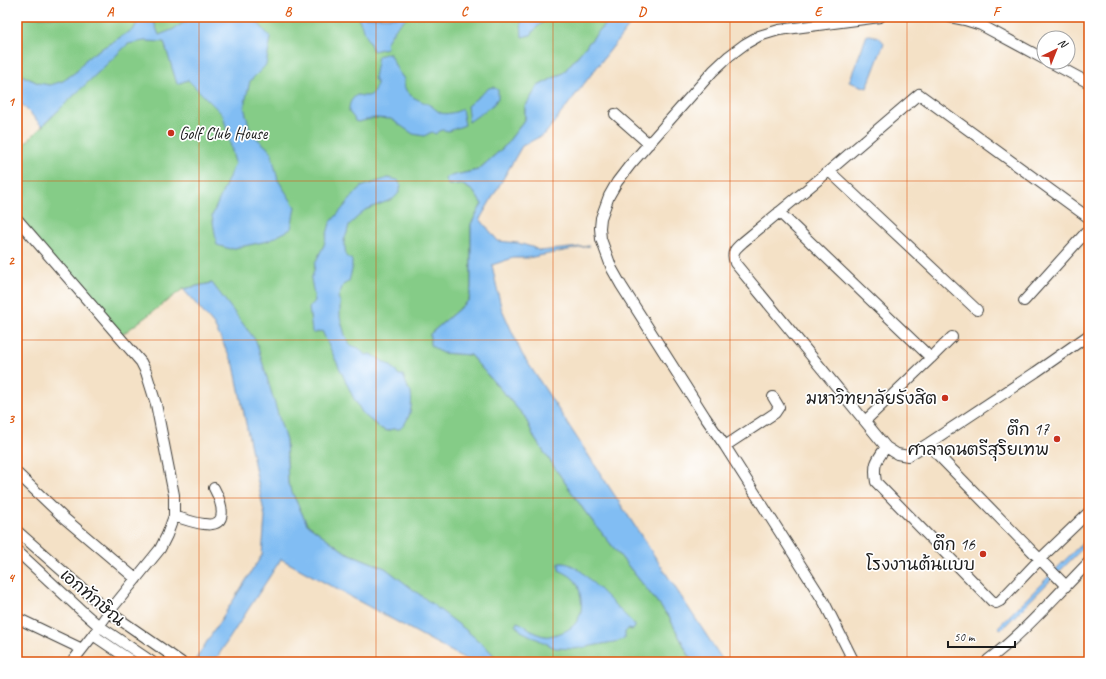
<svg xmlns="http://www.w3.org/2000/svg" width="1106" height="679" viewBox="0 0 1106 679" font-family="Caveat,'Playpen Sans Thai',sans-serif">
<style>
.green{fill:#85cc87;stroke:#507452}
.water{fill:#81bdf3;stroke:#4e6c88}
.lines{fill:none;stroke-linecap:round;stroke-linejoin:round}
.street-casing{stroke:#3c3a36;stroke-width:12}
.street{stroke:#fff;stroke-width:10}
.grid{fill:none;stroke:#de560d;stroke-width:1;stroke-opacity:0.55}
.poi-dot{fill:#c8321e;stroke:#fff;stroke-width:1.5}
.labels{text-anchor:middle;stroke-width:3.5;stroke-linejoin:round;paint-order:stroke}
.poi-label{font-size:17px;fill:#1c1c1c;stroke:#fff;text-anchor:end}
.street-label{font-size:17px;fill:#1c1c1c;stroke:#fff}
.neatline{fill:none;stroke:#de560d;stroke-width:1.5}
.grid-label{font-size:13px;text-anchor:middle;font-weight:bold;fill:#de560d}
</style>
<rect width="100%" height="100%" fill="#fff"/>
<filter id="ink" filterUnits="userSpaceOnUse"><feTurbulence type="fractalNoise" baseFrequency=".025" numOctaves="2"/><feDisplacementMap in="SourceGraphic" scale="8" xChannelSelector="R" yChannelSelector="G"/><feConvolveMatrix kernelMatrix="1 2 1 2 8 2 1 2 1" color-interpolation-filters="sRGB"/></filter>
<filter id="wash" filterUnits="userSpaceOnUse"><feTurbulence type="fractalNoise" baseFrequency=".012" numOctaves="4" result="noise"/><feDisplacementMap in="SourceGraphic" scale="16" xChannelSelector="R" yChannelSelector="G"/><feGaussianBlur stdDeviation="0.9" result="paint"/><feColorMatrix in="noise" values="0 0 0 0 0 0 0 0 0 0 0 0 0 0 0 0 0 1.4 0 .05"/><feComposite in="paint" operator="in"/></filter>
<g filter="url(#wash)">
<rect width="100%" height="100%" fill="#f4e1c6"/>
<!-- green -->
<path class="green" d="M17,17h594l-48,56 -25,13 -13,21v13l-21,27 -26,23 -32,7 2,8 13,-1 12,7 9,13 -11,20v64l-2,12 -39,34 12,19 28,2 55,62 10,22 51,74 83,104 23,45h-193l-9,-11 -105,-83 -40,-16 -38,-28 -19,-40 -2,-43 -74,-158 -29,6 -64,48 -102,-118v-68l45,-44 -24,-24 -21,-10z"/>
<!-- water -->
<path class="water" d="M140,17h17l-3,5 5,13 13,-5 21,-13h60l18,21 -5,27 -16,16 -6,26 7,26 20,18 7,29 17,27 -4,22 -23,12 -38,8 -13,-4 -5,-29 23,-53 -12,-48 -35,-35 -11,4 -13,-42 -20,-1 -16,3 -86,82 -25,-27v-26l21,10 12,2 13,-4 14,-10 8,-11 9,-7 40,-24z
M358,17h49l-12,12 -9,14 1,5 -14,3z
M521,17h30c-9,5 -15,10 -20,18l-9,2z
M611,17h25l-91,117 -23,12 -42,73 18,22 20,2 14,4 8,4 49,-5 -61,12h-15l-21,7 9,42 21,47 202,308 -32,-1 -23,-44 -83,-104 -51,-74 -10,-22 -55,-62 -28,-2 -12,-8v-11l39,-34 2,-12v-64l11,-20 -9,-13 -12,-7 -13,1 -3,-6 1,-2 32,-7 26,-23 21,-27v-13l13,-21 25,-13z
M867,35c7,0 13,2 17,8l-17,45 -18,-6z
M389,53l9,18 6,8c-2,16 13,20 24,25 5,2 8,7 13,9 5,2 17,-1 21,-4l3,16 -16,6 -7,-1 -7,4 -3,-2 -8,4 -11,-2 -22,-15 -16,-1 -17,4 -3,-1 -1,-3 -5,-6c0,-8 1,-12 8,-17 14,2 15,2 20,-11l-3,-6 4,-22z
M493,87l5,3v8l-4,6 -25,18 -2,-16 22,-18z
M388,178l10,2 3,6 -3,8 -5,5 -28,11 -16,15 -2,8 -3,7 2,16 6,4v10l-3,11 -6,4 -5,13 2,3v16l5,18 5,10 9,3 6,7 6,-1 21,13 7,8h4c2,4 3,9 5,13 2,4 2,0 3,5 2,13 -1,27 -11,36h-8l-5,2 -7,-3 -17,-14 -10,-17 -31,-66 -5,1 -3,2 -2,-2 -3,-24 6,-7 -4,-22 3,-8 1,-8 9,-18 6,-22 31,-36z
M212,283l44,58 30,100 2,43 19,40 38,28 40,16 81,62 24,21 9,11h-28l-190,-103 -67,103h-20l68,-107 3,-38 -31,-152 -20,-40 -31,-36z
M1089,536v6l-88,88 -3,-3z
M559,563c9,-1 16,4 23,9l53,53v2l-2,3 -5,-1 -3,3v6l-6,3 -44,8 -20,-1 -34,-17 -5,-6 1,-3c10,3 17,13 28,14 3,1 8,-1 12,-2 20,-5 28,-20 23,-40 0,-4 -2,-8 -4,-12 -4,-6 -11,-9 -17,-12z"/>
</g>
<g filter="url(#ink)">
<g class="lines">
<!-- street casing -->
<g class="street-casing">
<path id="street" d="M950,17l15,3 16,5 63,34
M1050,62l39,21
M615,114l34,30
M829,171l148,139
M779,212l152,146
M1089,218l-170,-124 -90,77 -86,71c-8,7 -12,10 -8,21l151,184 11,7 11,2 21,-13 107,-71 53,-37
M17,219l124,143 5,10 10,32 18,91v21l-7,19 -7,14 -51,63 -10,14
M1024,301l65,-72
M865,421l66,-63 21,-21
M929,443l9,12 128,131c-25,26 -49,52 -78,74
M725,446l50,-33 4,-6 -6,-10
M886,447c-10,14 -13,17 -10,35l116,119 4,2 4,-2 40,-42 49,-47
M17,473l47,45 72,61
M174,516c10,3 20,7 30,8 27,4 17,-23 10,-36
M17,531l92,81 72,50
M17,551l66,61 16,14 53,36
M1066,586l23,-24
M17,618l65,31
M93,635l40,27
M72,662l25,-32
M854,662l-30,-60 -99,-156 -20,-29 -84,-132 -9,-16 -11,-30 -1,-11 1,-10 8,-22 8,-14 13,-17 83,-94 16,-15 16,-12 14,-8 20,-6 101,-13"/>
</g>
<!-- street -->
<use href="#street" class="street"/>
</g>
</g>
<!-- grid -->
<path class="grid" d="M199,17v645M376,17v645M553,17v645M730,17v645M907,17v645M17,181h1072M17,340h1072M17,498h1072"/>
<!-- markers -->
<g class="poi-dot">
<circle cx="171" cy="133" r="4"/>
<circle cx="945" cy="398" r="4"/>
<circle cx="1057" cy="439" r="4"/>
<circle cx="983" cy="554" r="4"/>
</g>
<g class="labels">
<!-- poi labels -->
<g class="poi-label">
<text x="179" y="139" text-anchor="start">Golf Club House</text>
<text x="937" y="404">มหาวิทยาลัยรังสิต</text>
<text x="1049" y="435">ตึก 17<tspan x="1049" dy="20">ศาลาดนตรีสุริยเทพ</tspan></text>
<text x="975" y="550">ตึก 16<tspan x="975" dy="20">โรงงานต้นแบบ</tspan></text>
</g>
<!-- street labels -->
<g class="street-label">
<text transform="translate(93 597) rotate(40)" y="6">เอกทักษิณ</text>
</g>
</g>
<!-- margin -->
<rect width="1106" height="679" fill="none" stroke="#fff" stroke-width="44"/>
<!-- north arrow -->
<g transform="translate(1056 50) rotate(43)"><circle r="19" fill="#ffffff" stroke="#a4a4a4"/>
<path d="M0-3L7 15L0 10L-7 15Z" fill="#c8321e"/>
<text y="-6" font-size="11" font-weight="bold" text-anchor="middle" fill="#1c1c1c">N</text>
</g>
<!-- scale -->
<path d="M948 641v6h67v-6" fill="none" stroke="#1c1c1c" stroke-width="2"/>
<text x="954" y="641" font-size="12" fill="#1c1c1c" stroke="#ffffff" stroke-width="3" paint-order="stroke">50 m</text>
<rect x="22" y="22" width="1062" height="635" class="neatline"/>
<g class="grid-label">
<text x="110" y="16">A</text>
<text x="288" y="16">B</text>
<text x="464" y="16">C</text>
<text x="642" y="16">D</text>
<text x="818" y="16">E</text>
<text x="996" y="16">F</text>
<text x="11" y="106">1</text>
<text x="11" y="265">2</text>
<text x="11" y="423">3</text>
<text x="11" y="582">4</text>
</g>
</svg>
